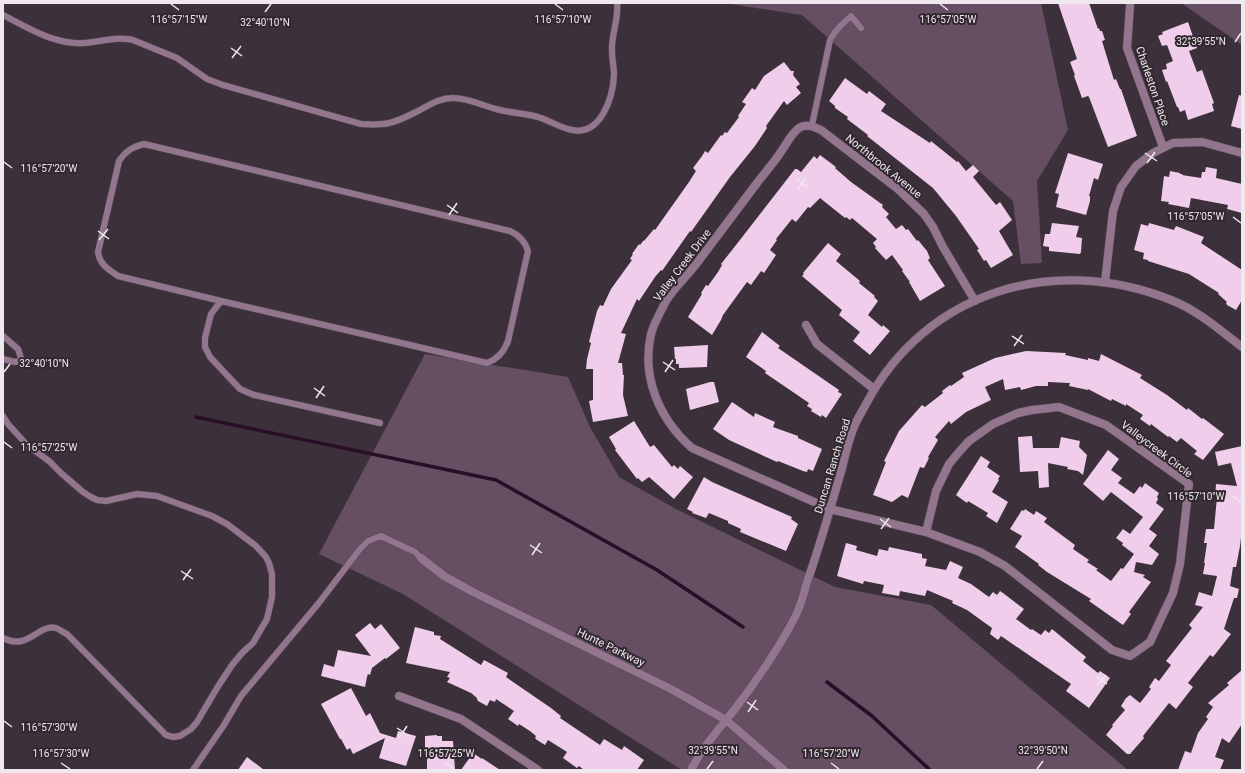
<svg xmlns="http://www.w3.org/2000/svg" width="1245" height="773" viewBox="0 0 1245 773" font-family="Roboto,sans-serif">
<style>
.green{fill:#664e63}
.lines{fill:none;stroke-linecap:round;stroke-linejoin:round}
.stream{stroke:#280f26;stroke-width:3.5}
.building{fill:#f0cdeb}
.service-casing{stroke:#594e58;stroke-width:7}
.minor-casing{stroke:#594e58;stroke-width:9}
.tertiary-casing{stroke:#594e58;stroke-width:9}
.service{stroke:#93758e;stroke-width:6}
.minor{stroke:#93758e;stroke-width:8}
.tertiary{stroke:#93758e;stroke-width:8}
.ticks{fill:none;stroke:#efe8ee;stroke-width:1.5}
.labels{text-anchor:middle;stroke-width:4;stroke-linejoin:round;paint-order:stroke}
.street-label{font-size:11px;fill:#efe8ee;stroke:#322830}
.ticks-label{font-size:10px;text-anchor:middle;fill:#efe8ee;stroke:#322830;stroke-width:4;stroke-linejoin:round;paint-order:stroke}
</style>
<rect width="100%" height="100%" fill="#3c313b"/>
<!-- green -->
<path class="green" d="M724,3h317l27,127 -31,51 5,82 -21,1 -8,-63 -211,-186z
M1181,3h61v42z
M425,354l143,23 22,50 29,50 57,32 159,78 96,18 197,165h-446l-279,-176 -84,-40z"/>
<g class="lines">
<!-- stream -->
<path class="stream" d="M196,417l300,63 161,90 86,57
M827,682l45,34 58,54"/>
</g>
<!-- building -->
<path class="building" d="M1058,3h31l9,26 1,-1 1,3h2l3,9 -3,1 12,39 2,-1 4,10h1l16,47 -29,11 -19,-50 -1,-1 -6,2 -8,-22 1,-1 -5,-13 7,-3z
M1188,22l9,26 -8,3 8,21 5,-2 12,33 -2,1 2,7 -26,9 -3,-10 -5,2 -2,-5h-1l-10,-26 -1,1 -4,-12 5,-1 -1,-5 7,-3 -6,-16 -5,1 -4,-10 5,-2 -1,-2z
M784,62l7,9h3l-1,4 7,9 -4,3 5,6 -14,12 -3,-4 -18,25 1,2 -12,18 -25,31 -39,55 -1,-1 -28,40 -1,-1 -6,7 -16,24 -2,-2 -16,34 5,1 -8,29h4l1,12h1l-1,20 5,21 -35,6 -4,-21 4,-1v-31h-7l1,-10 4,-16 -2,-1 8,-31 3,-6 3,1 8,-17 21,-29 -2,-1 3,-5h-1l7,-10 1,1 4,-5v1l10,-12 1,1 34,-48 7,-11 -3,-3 9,-12 3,-5 3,2 13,-18 1,1 3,-4 2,1 12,-16 -1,-1 8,-12 -4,-2 10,-14 3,2 9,-14z
M845,78l22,16 2,-3 17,13 -5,7 49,32 1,-2 26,21 1,-1 8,10 7,-6 6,6 -6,6 23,28 4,-3 12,18 -13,11 14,24 -22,13 -5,-8 -2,1 -7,-11 2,-1 -23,-33 -23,-28 -66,-52 1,-1 -21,-16 1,-2 -13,-9v-2l-6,-5z
M1239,95l3,1v33l-11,-3z
M1068,153l35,11 -5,16 -4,-2 -5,18h1v5l-4,14 -30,-8 3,-13 -4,-1z
M820,155l16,12 -1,1 16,14 32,23 -1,2 7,7 -3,3 10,12 6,-4 4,5 2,-1 9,12 1,-1 9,11 3,7 -2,2 17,26 -25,15 -11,-19h1l-8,-11 1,-1 -11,-15 -6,5 -11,-12 1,-1 -3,-4 4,-4 -25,-21 -2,2 -4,-3 -1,1 -25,-20 -10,10 -2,-1 -12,15 -4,-3 -16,20 1,1 -7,10 6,5 -12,18 -3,-2 -10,14 -4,-3 -24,33 -2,5 -9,15 -24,-18 14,-23 -1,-1 5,-8 2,1 10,-14 4,-7 -1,-1 15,-19 59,-76h2l4,3 13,-16 3,3z
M1206,167l11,2 -1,9 26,6v29l-15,-4 1,-4 -37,-7 -2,10 -21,-4 1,-2 -8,-1 3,-25 5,1 1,-6 10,2v1h3l-1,1 19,3 1,-6h3z
M1052,223l27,3 -3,11 6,1 -1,14 -1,2 -31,-3v-4l-6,-1 2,-12h5z
M1149,223l25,7 2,-4 28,11 -3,6 41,27v30l-6,10 -9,-5 -1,-2 1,-1 -9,-8 1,-1 -30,-19 -41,-13v-1l-5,-1 1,-6 -10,-3 7,-26 7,2z
M828,243l13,11 -5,7 24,20 -1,2 16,13 -1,1 4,4 -10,14 14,12 1,-2 7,6 -20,24 -17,-14 7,-9 -21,-17 3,-5 -40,-34 2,-2 -1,-1z
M762,332l18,14 -2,2 61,42 -1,2 4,2 -16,24 -4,-3 -1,2 -10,-6 1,-2 -5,-3 2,-3 -44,-30 1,-2 -20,-14z
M708,345l-1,22 -28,1v-4h-3v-5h-1l-1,-12z
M1026,351l40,2 -1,2 23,5v-2l11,3 2,-7 41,21 -2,3 27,17 20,15 1,-2 14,11 1,-1 21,16 -21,26 -9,-6 3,-3 -16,-13 -4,4 -8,-6 -1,1 -17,-13 -1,2 -10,-7 3,-4 -17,-11v2l-14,-7 -1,2 -23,-12v1l-19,-4 1,-3 -22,-1v4h-12l-15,4 -1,-3 -15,3 -2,-11 -18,8 6,13 -25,12 -15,12 -2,-3 -14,16 3,3 -10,17 1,1 -5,10 -4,-1 -12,31 -6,-3 -10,7 -19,-7 13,-33 -2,-1 15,-30 23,-26 3,2 18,-14 -1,-2 8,-6 1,1 13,-9 -2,-4 33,-15z
M710,382h4l5,20 -29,8 -4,-21z
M732,402l22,15 1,-4 20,9 -2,5 25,9v2l24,11 -9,22 -5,-2 -1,3 -4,-1 -25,-10 -1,1 -48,-22 -16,-11z
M634,421l16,26 4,-2 18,22 2,-2 4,4 2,-3 13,11 -19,22 -25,-22 -7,5 -4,-4 -1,1 -22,-29 1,-1 -7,-12z
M1032,436l1,12h26l2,-11 19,4 -1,6 8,8 -4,20 -5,-4 -11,-2 1,-2 -20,-4 1,24 -10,1 -1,-17 -18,1 -2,-35z
M1242,446v83l-2,17 -4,21h-3l-3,19 9,3 -2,9h-3l-10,31 7,5 -18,23 -3,-2 -22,28 5,4 -17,22 -7,-6 -26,33 1,2 -14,16h-3l-21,-19 7,-9 -1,-1 13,-15 -4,-4 5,-8 4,-3 10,8 11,-14 -2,-2 6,-9 4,3 12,-16 -5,-4 26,-33 -3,-3 14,-18 -8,-2 4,-13 13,4 5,-20 -14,-2 2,-11h-1l3,-20h-3l2,-14h8l3,-32h-2l1,-13 21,2 -6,-23 -13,3 -3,-14z
M1108,450l11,9 -8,11 11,8 -4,5 16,11 6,-8 2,2 3,-5 14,10 -2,4 1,2 -2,4 8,6 -15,20 8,6 -8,11 10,8 -7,11 -16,-3 -2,10 11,3 -2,2 8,5 -22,30 2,2 -8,11 -34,-24 2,-2 -44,-27 -9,-7 1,-1 -24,-17 7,-11 -12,-7 12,-19 2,1 1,-2 9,6 2,-4 11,7 -3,4 31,23 -2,4 16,11 -2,2 11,7 -2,1 15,11 10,-13 2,1 11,-15 -12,-9 1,-2 -7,-5 7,-9 7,5 13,-17 -32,-25 -8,9 -20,-17z
M981,456l9,6 -3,5 13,9 -2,3 1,1 -7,12 16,10 -11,21 -11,-7 2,-3 -20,-12 -1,2 -11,-8z
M704,477l8,5 80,35 -1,2 7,5 -12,27 -46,-19 1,-3 -13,-6v-2l-19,-8 -3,5 -14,-5 1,-1 -6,-3z
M846,543l11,3 -1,4 21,6 2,-7 9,2 1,-4 33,7v4l5,1 -2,7 21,4 4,-9 13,6 -5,11 13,6 18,13 4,-5 4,3 3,-4 3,2 21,16 -8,10 15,11 1,-1 9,6 4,-5 4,3 3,-4 34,28 -3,4 15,12 2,-2 10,7 -21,30 -23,-17 5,-7 -70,-48 -3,4 -8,-6 2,-6 -25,-18 -15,-7 1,-2 -26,-11 -2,6 -25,-5 -1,5 -17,-3 2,-8 -20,-4 -1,3 -26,-8z
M370,623l5,6 6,-5 19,24 -14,11 -1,-1 -13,10 -2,7 -2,-1 -1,3 -2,10 -44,-11 3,-12 10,3 4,-17 33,6 -16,-21z
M415,627l19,5v3l7,1 -1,3 41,26 3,-5 24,13 -2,4 45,31 10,8 -1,2 40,27 4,-6 18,11 2,-4 20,14 -7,10h-53l-5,-4 -2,2 -14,-10 4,-6 -19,-12 -3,5 -8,-5 -2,-2 1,-2 -6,-5 -11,-7 -1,2 -10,-7 6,-8 -18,-12 -1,3 -5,-2 -3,6 -9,-5 -1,-2v-1l-6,-5 -24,-11 3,-4 -3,-1 3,-5 -44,-9z
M1242,670v54l-13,19 -7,-5 -7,19 9,3 -4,10h-42l7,-19 6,2 7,-20 10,-14 -2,-2 7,-10 -5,-4 21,-18 -2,-2z
M351,688l15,28 4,-3 10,20 16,5 2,-7 18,5 -10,30 -27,-8 6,-20 -32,16 -3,-6 -3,2 -6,-11h-1l-19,-35z
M437,735v1h5v5h11l2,29h-28v-13l-2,-1v-20z
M473,753l9,6v-1l18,12h-39z
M247,757l17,13h-26z"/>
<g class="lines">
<!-- service casing -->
<g class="service-casing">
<path id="service" d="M3,15c25,13 52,30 81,28 17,-1 33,-7 49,-3l44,18 30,21 16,6 138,39c7,0 14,1 21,0 8,0 24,-7 32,-11 13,-6 23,-15 39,-15 15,0 28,7 43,11 14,4 28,4 42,8 11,3 22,11 34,13 29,6 41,-33 42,-55 0,-8 -2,-16 -2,-24 -1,-16 7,-32 5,-48
M812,125l18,-85c5,-10 12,-16 21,-24l10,12
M221,301l-103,-25c-10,-7 -18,-11 -20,-24l21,-91c7,-10 13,-14 25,-17l366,87c9,4 15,10 18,20l-20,90c-4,11 -10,18 -21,22l-266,-62 -10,13 -6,24v9l5,10 30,32 14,6 126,28
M3,336l15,13 3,9 -1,3 -5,1 -12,-3
M3,416l5,8 19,21 22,16 12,12 22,19 8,5 6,3 9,1 31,-7 20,2 55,20 15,8 29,22 10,11 3,6 3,11v23l-5,22 -14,24 -10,9 -11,13 -15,23 -20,34 -6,7 -11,7 -7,1 -7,-2 -99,-101c-3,-1 -8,-5 -11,-6 -19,-4 -27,23 -53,10
M193,770l31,-45 17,-29 77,-92 42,-55 8,-8 13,-5 34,16 6,6"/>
</g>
<!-- minor casing -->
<g class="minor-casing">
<path id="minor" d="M1130,6l-3,42 36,99
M1105,282l8,-71 8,-24 15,-21 17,-13 20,-10 29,-1 40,11
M806,325l11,19 57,45
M926,532l10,-41 13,-27 10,-12 10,-11 24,-17 25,-11 14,-3 27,-3 47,18 83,59 -9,80 -7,29 -23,49 -20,14 -18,-6 -107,-84 -25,-14 -54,-20 -96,-23 -138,-61c-32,-28 -51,-70 -41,-114 3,-11 10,-23 15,-33 8,-13 21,-25 31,-38 20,-27 40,-53 60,-80 10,-13 21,-25 29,-39 10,-16 16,-24 35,-14l77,59 26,25 9,13 10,20 32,54
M399,696l62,23 77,51"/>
</g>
<!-- tertiary casing -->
<g class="tertiary-casing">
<path id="tertiary" d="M421,558l23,18 29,16 198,97 55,31 58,50
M691,770c13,-26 33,-46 50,-69 20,-27 40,-56 55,-86 5,-10 8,-22 11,-33 13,-36 23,-73 34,-110 4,-15 7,-31 13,-45 3,-8 8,-15 12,-23 60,-113 188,-151 305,-104 26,10 49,30 71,47"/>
</g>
<!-- service -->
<use href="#service" class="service"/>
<!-- minor -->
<use href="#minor" class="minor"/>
<!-- tertiary -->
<use href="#tertiary" class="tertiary"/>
</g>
<!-- ticks -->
<path class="ticks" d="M171,4l8,6M555,4l8,6M940,4l8,6M265,12l6,-8M1235,42l6,-9M231,48l11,8M232,58l9,-12M1145,153l12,8M4,162l8,6M1147,163l8,-11M796,179l12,8M798,189l8,-11M447,205l11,8M449,215l8,-12M1233,217l8,6M98,231l11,8M99,240l9,-11M1012,336l12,8M1014,346l8,-11M663,362l12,8M4,372l6,-8M665,372l8,-12M314,388l11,8M316,398l8,-12M4,442l8,6M1233,496l8,6M880,519l11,8M881,529l8,-11M530,545l12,8M532,555l8,-12M181,571l12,8M183,580l8,-11M1096,676l11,8M1097,686l9,-11M747,702l11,8M748,712l8,-12M4,721l8,6M397,728l12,8M399,738l8,-12M61,763l9,6M446,763l8,6M831,763l8,6M707,769l6,-8M1037,769l6,-8"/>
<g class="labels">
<!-- street labels -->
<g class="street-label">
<text transform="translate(1153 86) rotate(71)" y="4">Charleston Place</text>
<text transform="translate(884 166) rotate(39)" y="4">Northbrook Avenue</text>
<text transform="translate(682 265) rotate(-53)" y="4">Valley Creek Drive</text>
<text transform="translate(1157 449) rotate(37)" y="4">Valleycreek Circle</text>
<text transform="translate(832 466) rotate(-73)" y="4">Duncan Ranch Road</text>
<text transform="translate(611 647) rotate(26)" y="4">Hunte Parkway</text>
</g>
</g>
<g class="ticks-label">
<text x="179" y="23">116°57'15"W</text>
<text x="563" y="23">116°57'10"W</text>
<text x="948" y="23">116°57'05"W</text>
<text x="265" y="26">32°40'10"N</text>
<text x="1201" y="45">32°39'55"N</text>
<text x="49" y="172">116°57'20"W</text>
<text x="1196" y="220">116°57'05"W</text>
<text x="44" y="367">32°40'10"N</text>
<text x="49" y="451">116°57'25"W</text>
<text x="1196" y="500">116°57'10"W</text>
<text x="49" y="731">116°57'30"W</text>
<text x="713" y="754">32°39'55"N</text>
<text x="1043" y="754">32°39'50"N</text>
<text x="61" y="757">116°57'30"W</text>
<text x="446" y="757">116°57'25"W</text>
<text x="831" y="757">116°57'20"W</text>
</g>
<!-- border -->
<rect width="1245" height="773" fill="none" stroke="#efe8ee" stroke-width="8"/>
</svg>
